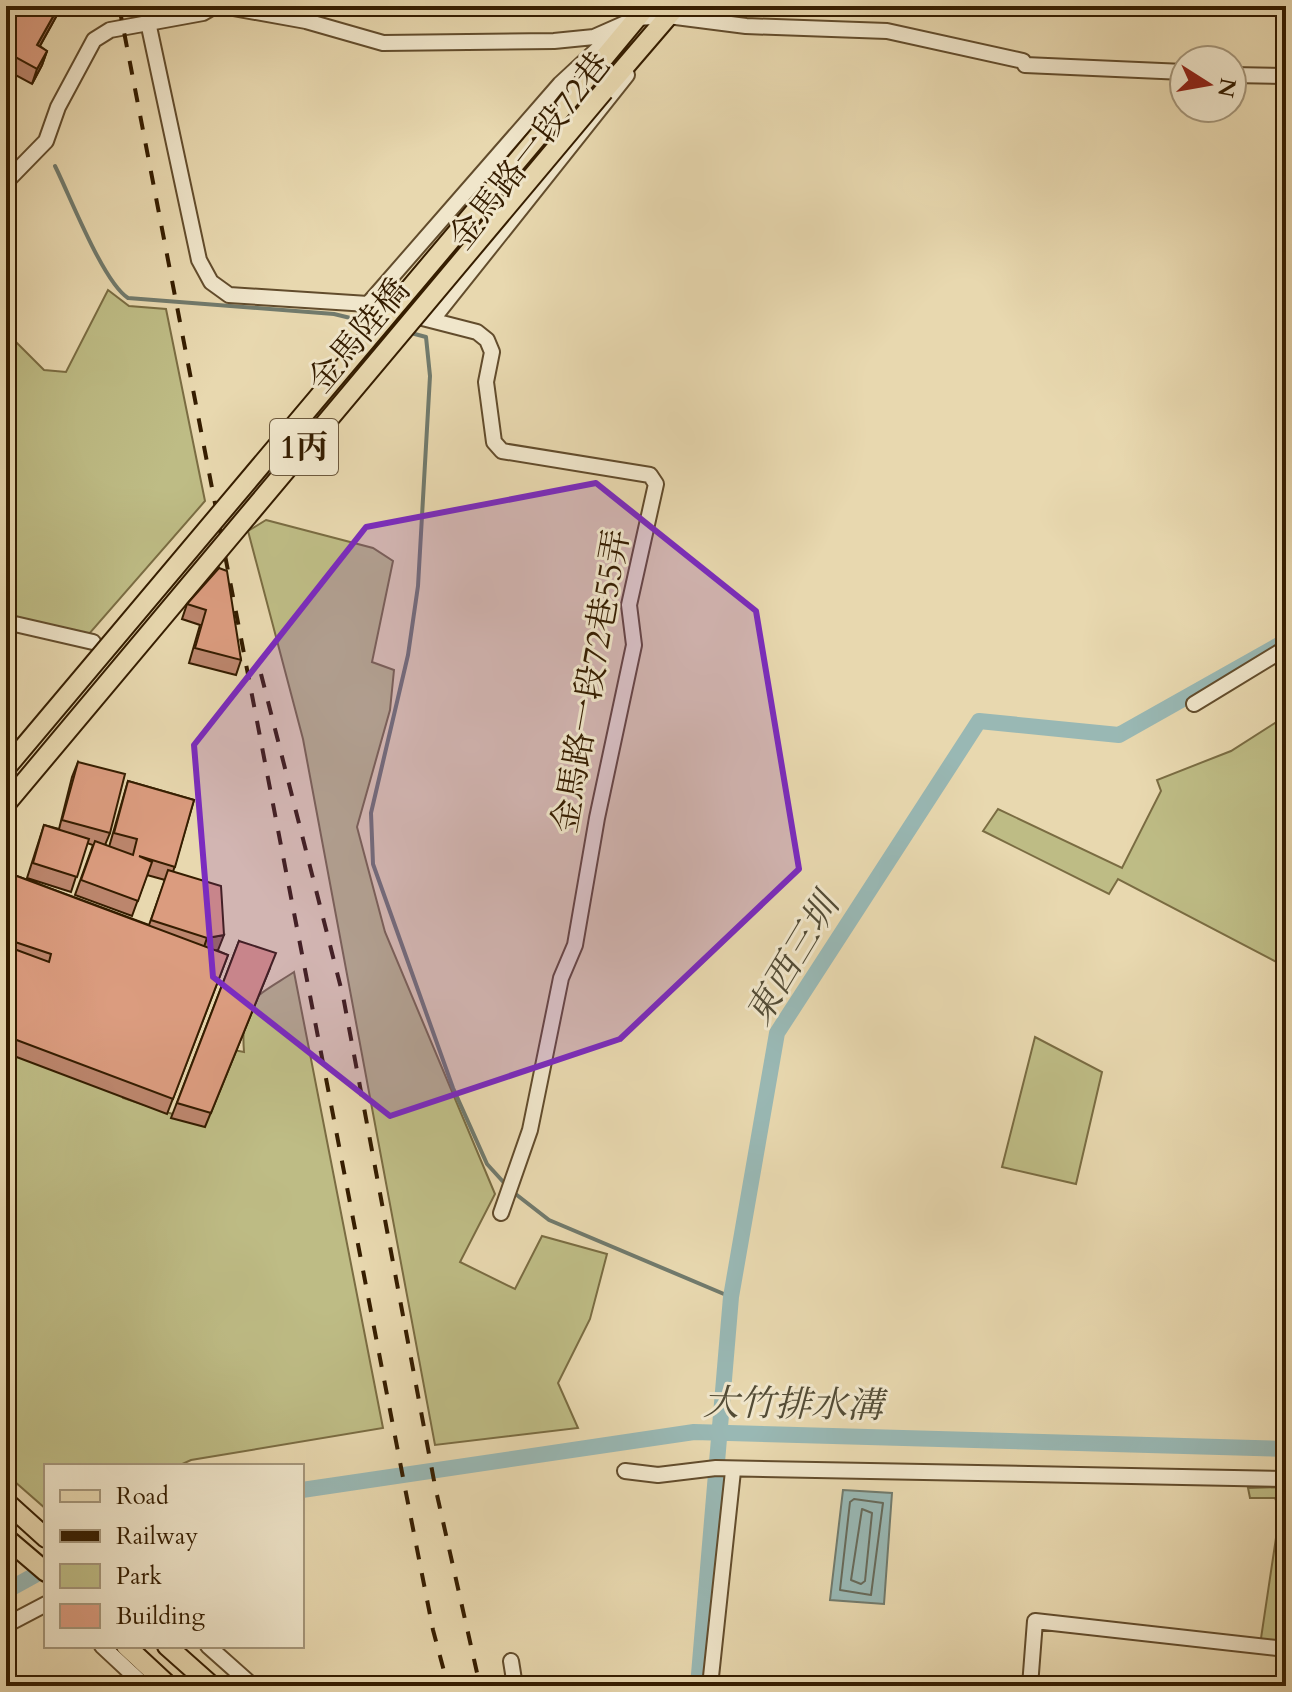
<svg xmlns="http://www.w3.org/2000/svg" width="1292" height="1692" viewBox="0 0 1292 1692" font-family="Cardo,'Noto Serif TC',serif">
<style>
.green{fill:#bebc85;stroke:#7a6c42;stroke-width:2}
.water{fill:#99b8b4;stroke:#717a6c;stroke-width:2}
.lines{fill:none;stroke-linecap:round;stroke-linejoin:round}
.shore{stroke:#676a5a;stroke-width:2}
.stream{stroke:#717a6c;stroke-width:4}
.canal{stroke:#99b8b4;stroke-width:16}
.minor-casing{stroke:#624c2c;stroke-width:18}
.major-casing{stroke:#351d00;stroke-width:22}
.minor{stroke:#f0e6cb;stroke-width:14}
.major{stroke:#e8d8af;stroke-width:18}
.rail{stroke:#351d00;stroke-width:4;stroke-dasharray:14 14;stroke-linecap:butt}
.major-bridge-casing{stroke:#351d00;stroke-width:22;stroke-linecap:butt}
.major-bridge{stroke:#e8d8af;stroke-width:18}
.wall{fill:#bc866d;stroke:#351d00;stroke-width:2}
.shaded-wall{fill:#996d59;stroke:#351d00;stroke-width:2}
.building{fill:#db9c7f;stroke:#351d00;stroke-width:2}
.marked{fill:#7b2cbf;fill-opacity:0.2;stroke:#7b2cbf;stroke-width:6;stroke-linejoin:round}
.labels{text-anchor:middle;stroke-width:6;stroke-linejoin:round;paint-order:stroke}
.shield{fill:#f0e6cb;stroke:#6d593d;stroke-width:2}
.shield-label{font-size:32px;font-weight:bold;fill:#351d00}
.street-label{font-size:34px;fill:#351d00;stroke:#f0e6cb}
.water-label{font-size:36px;font-style:italic;fill:#534c36;stroke:#f0e6cb}
</style>
<rect width="100%" height="100%" fill="#e8d8af"/>
<filter id="stains"><feTurbulence type="fractalNoise" baseFrequency=".0025" numOctaves="4"/><feColorMatrix values="0 0 0 0 .2 0 0 0 0 .09 0 0 0 0 .02 0 0 0 .5 -.17"/></filter>
<radialGradient id="worn" r=".72"><stop offset=".6" stop-color="#630" stop-opacity="0"/><stop offset="1" stop-color="#630" stop-opacity=".3"/></radialGradient>
<!-- green -->
<path class="green" d="M108,290l21,16 37,3 39,192 -116,133 -83,-19v-251l10,-22 28,28 22,2z
M266,520l107,28 20,13 -21,101 22,8 -4,40 -33,117 28,105 110,262 -35,68 55,27 27,-53 65,18 -17,65 -32,64 20,45 -143,17 -132,-706 -55,-208z
M1286,716v251l-168,-88 -9,15 -126,-63 15,-22 124,59 39,-77 -4,-11 74,-29z
M294,972l89,456 -192,32 -13,6h-132v43l-40,-35v-432l112,39 5,17 62,20 49,-68 10,2c-4,-53 10,-54 50,-80z
M1035,1037l67,35 -26,112 -74,-17z
M1286,1487v160l-26,-2 20,-134 -5,-13h-25l-2,-10z"/>
<!-- water -->
<path class="water" d="M843,1490l49,3 -8,111 -54,-4z"/>
<g class="lines">
<!-- shore -->
<path class="shore" d="M854,1499l29,4 -12,92 -31,-5 10,-88z
M862,1509l10,4 -7,68 -4,3 -10,-4z"/>
<!-- stream -->
<path class="stream" d="M55,166c15,30 48,116 73,132l206,16 37,9
M411,333l15,4 4,39 -12,210 -10,69 -37,158 2,51 80,224 34,76 20,22
M513,1192l36,28 182,77"/>
<!-- canal -->
<path class="canal" d="M302,1490l392,-58 592,17
M6,1591l40,-22
M698,1686l33,-389 46,-264 202,-312 140,14 167,-94"/>
<!-- minor casing -->
<g class="minor-casing">
<path id="minor" d="M222,6l84,15 77,22 171,-2 40,-4 43,-19 31,-2 78,10 141,5 136,30 2,4 159,7
M148,22l51,238 12,22 18,13 139,9 109,28 10,8 5,12 -6,30 8,60 8,9 148,24 6,9 -27,121 5,40 -37,173 -22,127 -14,33 -31,152 -29,83
M1232,75l54,1
M6,182l40,-41 12,-34 36,-67 16,-10 93,-17 12,-7
M368,304l192,-220 54,-50
M433,319l194,-244
M6,622l87,20
M1194,704l92,-56
M625,1471l33,4 58,-7 570,11
M6,1625l40,-21
M102,1646l43,40
M208,1646l45,40
M511,1661l4,25
M710,1686l23,-215
M1030,1686l5,-65 251,28"/>
</g>
<!-- major casing -->
<g class="major-casing">
<path id="major" d="M588,77l59,-71
M604,91l73,-85
M6,1502l40,36
M6,1538l40,34
M126,1646l43,40
M167,1646l45,40"/>
</g>
<!-- minor -->
<use href="#minor" class="minor"/>
<!-- major -->
<use href="#major" class="major"/>
<!-- rail -->
<path class="rail" d="M119,6l287,1487 27,137 15,56
M261,674l82,322 92,490 45,200"/>
<!-- major-bridge casing -->
<g class="major-bridge-casing">
<path id="major-bridge" d="M6,768l582,-691
M6,804l598,-713"/>
</g>
<!-- major-bridge -->
<use href="#major-bridge" class="major-bridge"/>
</g>
<!-- wall -->
<path class="wall" d="M6,6h56l-22,40 7,5 -5,14 -10,19 -26,-14z
M219,568l22,92 -5,15 -47,-12 11,-38 -18,-6 5,-15z
M78,762l32,71 -5,12 4,2 19,-66 66,19 -21,72 45,78h-2l12,5 -61,159 -161,-61v-181l143,53 16,-45 -18,-5 -15,41 -57,-21 18,-50 -6,-2 -16,49 -44,-14 17,-53 15,4 13,-52z
M239,941l31,27 -65,159 -34,-9z"/>
<!-- shaded-wall -->
<path class="shaded-wall" d="M59,6h3l-30,54 5,-15z
M47,51l-5,14 -10,19 5,-15z
M224,935l-6,15 -16,3 5,-15z"/>
<!-- building -->
<path class="building" d="M6,6h53l-22,39 10,6 -10,18 -31,-17z
M219,568l8,3 14,89 -46,-12 11,-38 -19,-6z
M78,762l47,12 -15,59 -48,-13z
M128,781l66,19 -19,67 -36,-11 13,6 -14,39 -57,-21 14,-39 38,14 4,-16 -23,-6z
M44,825l45,14 -12,38 -44,-14z
M168,870l53,16 3,49 -17,3 -56,-18z
M6,872l222,83 -55,144 -167,-63v-90l43,16 2,-8 -45,-15z
M239,941l37,12 -65,160 -34,-10z"/>
<!-- marked area -->
<path class="marked" d="M596,483l160,128 43,258 -179,170 -230,77 -177,-139 -19,-232 172,-218z"/>
<g class="labels">
<!-- shield labels -->
<rect class="shield" x="270" y="419" width="68" height="56" rx="6"/>
<g class="shield-label">
<text x="304" y="458">1丙</text>
</g>
<!-- street labels -->
<g class="street-label">
<text transform="translate(529 150) rotate(-52)" y="12">金馬路一段72巷</text>
<text transform="translate(358 335) rotate(-50)" y="12">金馬陸橋</text>
<text transform="translate(590 681) rotate(-80)" y="12">金馬路一段72巷55弄</text>
</g>
<!-- water labels -->
<g class="water-label">
<text transform="translate(791 959) rotate(-59)" y="13">東西三圳</text>
<text transform="translate(793 1403) rotate(1)" y="13">大竹排水溝</text>
</g>
</g>
<!-- margin -->
<rect width="1292" height="1692" fill="none" stroke="#e8d8af" stroke-width="32"/>
<rect x="8" y="8" width="1276" height="1676" fill="none" stroke="#351d00" stroke-width="4"/>
<rect x="16" y="16" width="1260" height="1660" fill="none" stroke="#351d00" stroke-width="2"/>
<!-- legend -->
<rect x="44" y="1464" width="260" height="184" fill="#f0e6cb" stroke="#a5967a" stroke-width="2"/>
<rect x="60" y="1490" width="40" height="12" fill="#e8d8af" stroke="#a5967a" stroke-width="2"/>
<text x="116" y="1504" font-size="24" fill="#351d00">Road</text>
<rect x="60" y="1530" width="40" height="12" fill="#351d00" stroke="#a5967a" stroke-width="2"/>
<text x="116" y="1544" font-size="24" fill="#351d00">Railway</text>
<rect x="60" y="1564" width="40" height="24" fill="#bebc85" stroke="#a5967a" stroke-width="2"/>
<text x="116" y="1584" font-size="24" fill="#351d00">Park</text>
<rect x="60" y="1604" width="40" height="24" fill="#db9c7f" stroke="#a5967a" stroke-width="2"/>
<text x="116" y="1624" font-size="24" fill="#351d00">Building</text>
<!-- north arrow -->
<g transform="translate(1208 84) rotate(101)"><circle r="38" fill="#f0e6cb" stroke="#a5967a" stroke-width="2"/>
<path d="M0-6L14 30L0 20L-14 30Z" fill="#8f2418"/>
<text y="-12" font-size="22" font-weight="bold" text-anchor="middle" fill="#351d00">N</text>
</g>
<rect width="100%" height="100%" filter="url(#stains)"/>
<rect width="100%" height="100%" fill="url(#worn)"/>
</svg>
